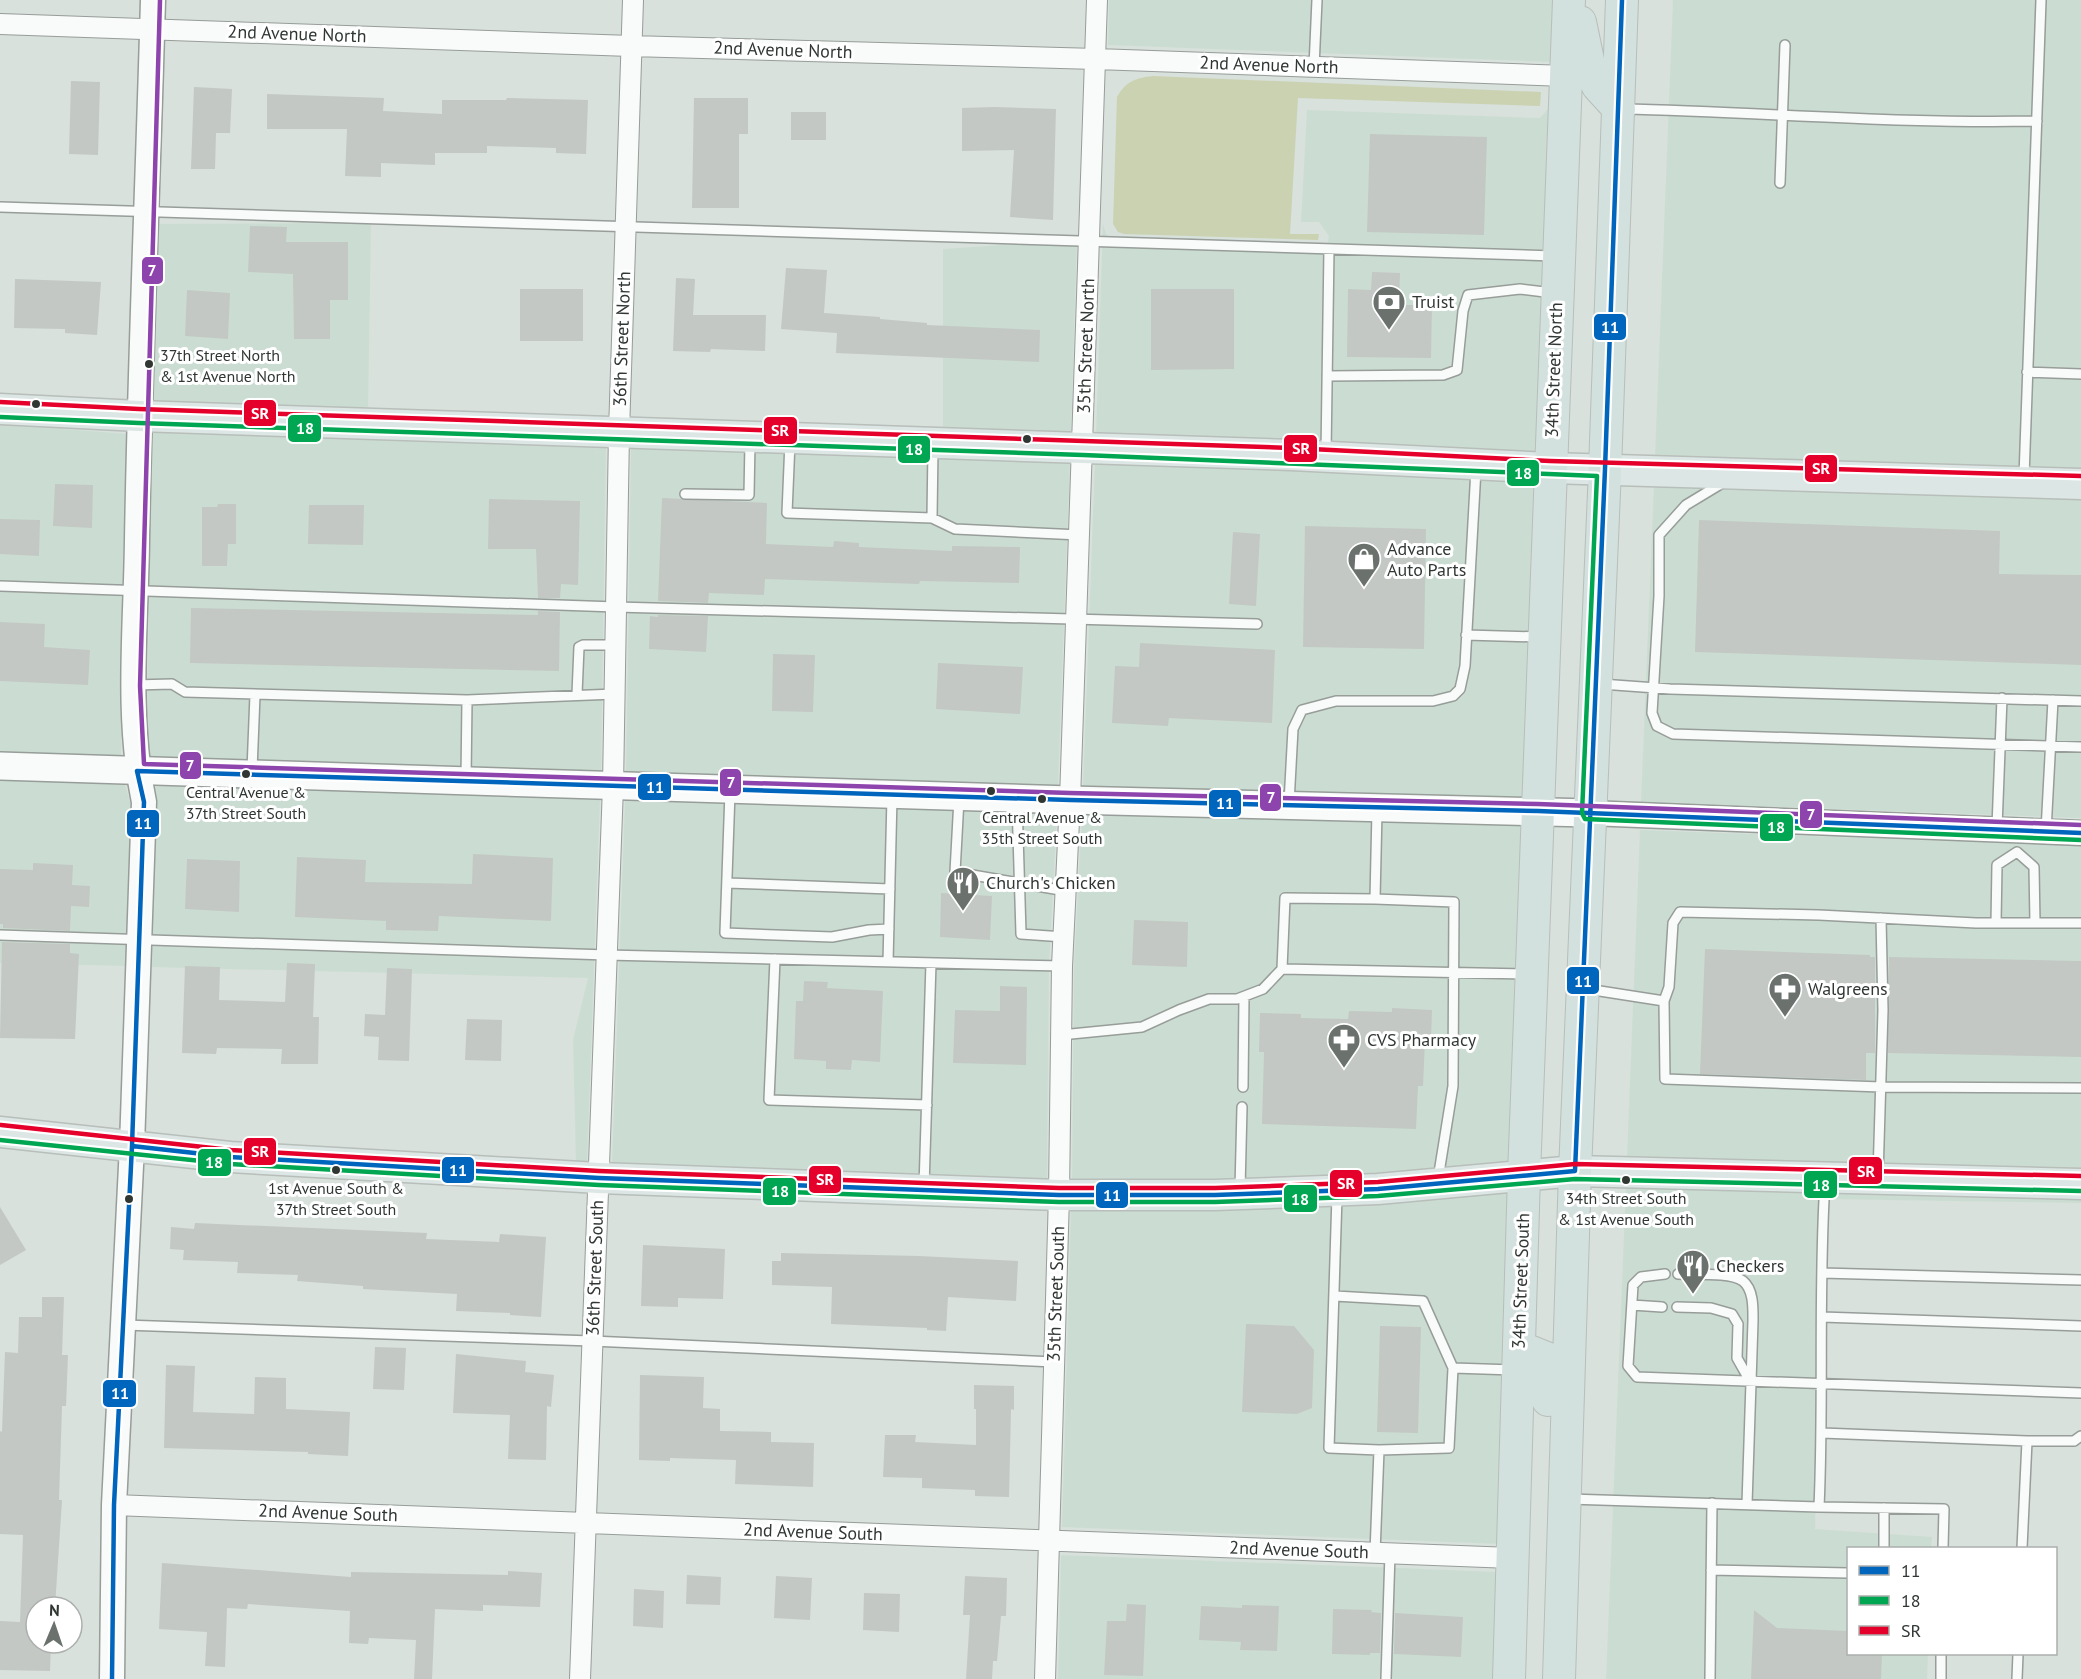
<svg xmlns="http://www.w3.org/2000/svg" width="2081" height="1679" viewBox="0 0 2081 1679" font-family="'PT Sans',sans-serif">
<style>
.built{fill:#cbddd2}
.green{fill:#cbd2b1}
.building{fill:#c3c8c4}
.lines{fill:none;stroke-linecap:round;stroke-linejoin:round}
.service-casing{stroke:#979d99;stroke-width:12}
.minor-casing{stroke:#979d99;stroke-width:22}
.tertiary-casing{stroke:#979d99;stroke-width:27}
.secondary-casing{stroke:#979d99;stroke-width:30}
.primary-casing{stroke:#b8beba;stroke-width:33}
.trunk-casing{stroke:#b8beba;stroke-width:34}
.service{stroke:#f9fafa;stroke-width:9}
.minor{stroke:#f9fafa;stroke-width:20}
.tertiary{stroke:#f9fafa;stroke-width:24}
.secondary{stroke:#f9fafa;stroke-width:27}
.primary{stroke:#dce6e4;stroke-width:30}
.trunk{stroke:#d2e0de;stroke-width:32}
.bus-1-casing{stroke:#fff;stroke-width:9}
.bus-2-casing{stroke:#fff;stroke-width:9}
.bus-3-casing{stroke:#fff;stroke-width:9}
.bus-4-casing{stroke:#fff;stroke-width:9}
.bus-1{stroke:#0065bd;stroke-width:4.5}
.bus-2{stroke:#00a651;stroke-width:4.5}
.bus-3{stroke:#e4002b;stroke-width:4.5}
.bus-4{stroke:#8e44ad;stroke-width:4.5}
.bus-dot{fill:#303733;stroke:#fff;stroke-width:2}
.labels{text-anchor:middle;stroke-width:6;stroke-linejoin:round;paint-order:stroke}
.bus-label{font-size:16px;fill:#303733;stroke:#fff}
.street-label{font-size:18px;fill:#303733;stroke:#fff}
.poi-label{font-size:18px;fill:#303733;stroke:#fff;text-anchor:start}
.line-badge{stroke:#fff;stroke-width:2}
.badge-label{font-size:16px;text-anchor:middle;font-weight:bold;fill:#fff}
</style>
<rect width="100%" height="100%" fill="#d8e1dc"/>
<!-- built -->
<path class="built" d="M1109,0h446l-2,62 -445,-17z
M1673,0h408v469l-426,-12z
M1549,89l3,1 -14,363 -442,-19 7,-210 3,10 5,7 206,11 11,-10 1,-6 -10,-14h-18l6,-112 233,8 11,-12v-14z
M371,223l-3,187 -216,-8 6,-178z
M1077,240l-6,193 -128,-4v-180z
M0,424l127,10 -6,322 -121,-4z
M152,430l454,16 -5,325 -455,-14z
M631,447l439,14 -12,325 -432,-14z
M1095,462l442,19 -11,316 -443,-11z
M1654,485l427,12v321l-440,-16z
M0,780l125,5 6,19 -5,162 -126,-3z
M152,785l448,14 -13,364h-11l-3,-123 15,-62 -437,-11 5,-165z
M625,800l432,14 -8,152 -2,215 -435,-17z
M1082,814l444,11 -14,337 -135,13 -162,6h-143l2,-215z
M1640,830l441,16v323l-454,-11z
M1626,1186l455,11v6l-257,-4 -9,330 117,8 -1,11h-83v106h80l-1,25h-321z
M1511,1190l-11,354 -438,-17 9,-318z
M1061,1555l438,17 -3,107h-438z"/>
<!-- green -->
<path class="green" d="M1153,76l388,16 -1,14 -242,-8 -8,136h29l-1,6 -194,-6 -6,-2 -5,-8 4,-127c9,-16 19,-19 36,-21z"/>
<!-- building -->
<path class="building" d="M71,81l29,1 -2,73 -29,-1z
M194,87l38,2 -2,44h-14l-1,36h-24z
M267,94l117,4 -1,13 59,3v-14h64l1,-2 81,2 -2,54 -30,-1v-5l-69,-2v7h-52v12l-54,-2v14l-36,-1 2,-47h-80z
M694,98h54v36h-9v74h-47z
M995,107l61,2 -3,111 -43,-3 4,-67 -52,1v-43z
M791,112h35v28h-35z
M1370,134l117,3 -3,98 -117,-3z
M250,226l37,1 -1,15h62v58h-18v39h-36l-1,-65 -45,-2z
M786,268l41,2 -3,43 56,4v2l47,4v2l113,5 -1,32 -203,-9 1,-20 -56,-4z
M1372,272l28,1 -1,32h33l-1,53 -84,-1 1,-68 23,1z
M676,278l19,1 -2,36h73l-1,36 -54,-2 -1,3 -37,-1z
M15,279l86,3 -4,53 -32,-2v-4l-51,-1z
M520,289h63v52h-63z
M1151,289h83v80l-83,1z
M187,290l43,3 -2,46 -43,-3z
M55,484l38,1 -1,43 -39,-2z
M662,498l105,5 -1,41 67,3 1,-6 25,2v4l93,4v-5l68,1 -1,36 -99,-2 -1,3 -154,-5 -1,16 -55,-2 -1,10 -50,-2z
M489,499l91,2 -2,84 -17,-1 -1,14h-22l-2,-49h-48z
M218,504h18v40h-8l-1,22h-25v-59h15z
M309,505h55l-1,40 -55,-1z
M0,519l40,1 -1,36 -39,-2z
M1699,520l301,11 -1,43 82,1v90l-386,-13z
M1305,526l121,3 -2,120 -121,-2z
M1233,532l27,2 -4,72 -27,-2z
M191,608l347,7v-4l22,1 -1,59 -369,-8z
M658,615l50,1 -2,36 -57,-3 1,-33 8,1z
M0,622l45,2 -1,23 46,3 -2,35 -88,-4z
M1140,643l135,7 -3,73 -103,-5 -1,8 -56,-3 3,-57 24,1z
M773,654l42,1 -2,57 -41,-1z
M938,663l85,4 -3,47 -84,-5z
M473,854l80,4 -2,63 -112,-5 -1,15 -52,-1v-9l-91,-4 2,-60 69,3 -1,22 107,2z
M187,859l53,2 -1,51 -54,-3z
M33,863l40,2 -1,20 18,1 -1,21 -18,-1 -1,25 -67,-3v-4h-3v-55l33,1z
M941,893l51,3 -2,44 -50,-3z
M1134,920l54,2 -1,45 -55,-2z
M2,942l68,2v9l9,1 -4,85 -75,-1z
M1705,949l165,6v2h5v96h-9v27l-166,-6z
M1889,957l192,4v96l-193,-4z
M287,963l28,1 -2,53h6l-1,47h-37l1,-15 -65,-1 -1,6 -34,-1 3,-87 35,1 -1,33 66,2z
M387,968l25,1 -3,92 -31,-1 1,-23 -15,-1 1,-22 20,1z
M804,981l24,1 -1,6 56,3 -3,71 -28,-2 -1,10 -25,-1v-8l-32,-2 2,-58h7z
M1000,986l27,1 -1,78 -73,-2 2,-53 45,1z
M1392,1008l40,2 -1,31h-6l-2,45h-5l-2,43 -154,-5 2,-72h-5l1,-39 41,1v4l47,1 1,-8 43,1z
M467,1019l35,1 -1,41 -36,-1z
M0,1207l26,43 -26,15z
M195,1223l232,10 -1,6 73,3 1,-8 46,3 -5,80 -31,-2v-2l-54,-2 1,-17 -94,-5v-3l-66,-5 1,-6 -61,-2 1,-11 -55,-2 1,-10 -14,-1 1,-22 23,2z
M643,1245l82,4 -2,50 -45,-1v9l-37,-1z
M781,1253l138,3 99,5 -2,40 -68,-4 -2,34 -19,-1v-2l-96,-4 1,-37 -60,-2v-24h9z
M42,1297h22l-2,58h6l-2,51h-4l-3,94h3l-7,107h-19v36h15l-1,28 -50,-1v-49l20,1 3,-87 -23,-1v-103l2,1 3,-80 13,1 1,-36h23z
M1246,1324l48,2 20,24 -2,58 -15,6 -55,-2z
M1380,1326l41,1 -3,106 -41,-1z
M375,1347l31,1 -2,42 -31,-1z
M456,1354l70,7 -1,11 29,3 -3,32 -4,-1 -1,54 -38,-1 2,-44 -57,-2z
M166,1365l29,1 -2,46 61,2 1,-37 31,1v31l64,3 -2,44 -40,-2v-2l-144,-4z
M640,1375l64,2 -1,31 17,1v22l51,1v10l43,1 -1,44 -78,-3 1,-24 -66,-2v3l-31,-1z
M974,1385l40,1v24l-3,-1 -2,88 -34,-1v-6l-53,-2v-10l-39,-1 2,-42h31l-1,7 61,3v-36h-2z
M162,1563l189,14v-5l157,3v-4l34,2 -2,34 -57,-2v6l-48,-2 -3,70h-18l2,-39 -47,-2 -1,6 -19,-1 1,-32 -102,-7 -1,5 -20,-1 -2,59 -20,-1 2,-34 -48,-3z
M687,1575l34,2 -1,28 -34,-1z
M776,1576l36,2 -2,42 -36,-2z
M965,1576l42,2 -1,38h-5l-4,45h-4l-1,18h-26l4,-64h-7z
M634,1589l30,2 -1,37 -30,-2z
M864,1593l36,1 -1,38 -36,-2z
M1127,1604l19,1 -3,71 -39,-1 3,-54h19z
M1242,1605l37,1 -2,45 -37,-1 1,-8 -42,-2 2,-34 41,2z
M1333,1609l39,1 -1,2 10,1 -1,40h-10v2l-38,-1z
M1754,1610l23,18 71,3v22h34l-1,26h-130z
M1395,1613l68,4 -2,40 -67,-3z"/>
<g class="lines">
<!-- service casing -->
<g class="service-casing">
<path id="service" d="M1314,67l3,-67
M1623,109c138,3 276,15 414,12
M1780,183l5,-138
M0,207l1554,49
M2027,372l54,2
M1327,376l116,-1 14,-5 6,-59 5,-16 52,-6 33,4
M790,442l-3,71 145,5 23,11 125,6
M1326,454l3,-205
M2024,477l17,-477
M1724,482l-38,23 -27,30v61l-7,117 5,13 16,8 408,13
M685,494l64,1 1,-53
M932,518l1,-70
M0,586l616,21 641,17
M1466,635l73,2
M1601,684l69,5 411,12
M134,685l38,-1 13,8 282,8
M577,694l2,-47 4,-2h33
M252,770l3,-75
M466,779l1,-79 148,-6
M730,792l-5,141 107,4 37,-7 20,-1
M959,799l-4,73 111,19
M1017,801l4,133 43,3
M1289,803l4,-74 9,-19 34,-9h97l20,-5 7,-7 5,-23 11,-197
M1997,827l5,-129
M2046,831l7,-131
M2017,852l17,15 1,56
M727,883l163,6
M1375,899l79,3 -1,184 -15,93
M1996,923l1,-58 20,-13
M2081,923h-105l-157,-8 -139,-3 -7,11 -4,64 -5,14 1,78 216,8 200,1
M0,935l607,20 455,11
M775,959l-6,141 158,5
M888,962l4,-165
M1282,969l245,5
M1587,989l77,12
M1061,1035l81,-8 37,-17 30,-11h28l26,-10 19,-20 3,-71 90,1 2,-88
M1243,1087l1,-90
M1878,1176l5,-166 -2,-92
M924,1187l7,-224
M1240,1189l2,-82
M1337,1196l-8,252 50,2 -4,103
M1822,1273l259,7
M1665,1274l-24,3 -8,8 -5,81 9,11 444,16
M1678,1274c16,1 52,-2 65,7 11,9 10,28 10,40l-6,183
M1335,1296l88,5 30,67 61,2
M1632,1305l30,2
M1677,1307l34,1 21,6 6,10 -1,34 13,23
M1822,1317l259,9
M124,1325l468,16 462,21
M1822,1433l205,8h47l7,-5
M1379,1450l70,-2 4,-80
M1569,1499l250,8c5,-108 -1,-217 6,-325
M1819,1507l125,2 -1,39
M1884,1548v-40
M2022,1548l5,-107
M1711,1570l137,3
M1386,1679l4,-126
M1710,1679l2,-176
M1941,1679v-25
M2017,1679l1,-25"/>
</g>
<!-- minor casing -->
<g class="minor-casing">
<path id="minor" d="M0,24l631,22 465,13 470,17
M114,1505l1398,53
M580,1679l33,-893 6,-354 14,-432
M1045,1679l14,-484 3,-229 8,-166 27,-800"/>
</g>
<!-- tertiary casing -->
<g class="tertiary-casing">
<path id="tertiary" d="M1589,813l492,20
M112,1679l2,-174 18,-359 12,-344c-18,-87 -8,-175 -7,-262 3,-180 11,-360 16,-540"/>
</g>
<!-- secondary casing -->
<g class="secondary-casing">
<path id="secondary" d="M0,766l1070,34 519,13"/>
</g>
<!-- primary casing -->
<g class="primary-casing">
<path id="primary" d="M0,409l139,7 1152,39 259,13 531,16
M0,1132l230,25 369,21 460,17h156l163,-6 197,-18 506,13"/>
</g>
<!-- trunk casing -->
<g class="trunk-casing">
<path id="trunk" d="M1580,22l10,48 8,16 21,23
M1519,1347l30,12 -1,41
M1509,1679l15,-504 45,-1175
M1559,1679l16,-508 30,-702 17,-469"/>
</g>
<!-- service -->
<use href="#service" class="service"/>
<!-- minor -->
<use href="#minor" class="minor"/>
<!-- tertiary -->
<use href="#tertiary" class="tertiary"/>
<!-- secondary -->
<use href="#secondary" class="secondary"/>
<!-- primary -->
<use href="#primary" class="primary"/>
<!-- trunk -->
<use href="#trunk" class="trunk"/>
<!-- bus-1 casing -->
<g class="bus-1-casing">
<path id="bus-1" d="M132,1146l98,11 369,21 460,17h156l163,-6 197,-18 30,-702 17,-469
M112,1679l2,-174 18,-359 12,-344 -7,-31 933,29 468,11 543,22"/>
</g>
<!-- bus-2 casing -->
<g class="bus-2-casing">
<path id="bus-2" d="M0,417l139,6 944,32 514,21 -15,337 3,6 496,21
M0,1140l230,24 369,21 460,17h156l163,-6 197,-17 506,12"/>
</g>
<!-- bus-3 casing -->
<g class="bus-3-casing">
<path id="bus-3" d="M0,402l139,7 1152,39 259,13 531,15
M1,1125l230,25 368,21 460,17h156l163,-6 197,-18 506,12"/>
</g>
<!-- bus-4 casing -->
<g class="bus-4-casing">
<path id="bus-4" d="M160,0l-20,686 4,78 926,29 468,11 543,21"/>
</g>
<!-- bus-1 -->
<use href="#bus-1" class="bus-1"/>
<!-- bus-2 -->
<use href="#bus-2" class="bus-2"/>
<!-- bus-3 -->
<use href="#bus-3" class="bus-3"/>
<!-- bus-4 -->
<use href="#bus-4" class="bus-4"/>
</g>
<!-- icons -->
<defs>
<g id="bank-pin" transform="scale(1.725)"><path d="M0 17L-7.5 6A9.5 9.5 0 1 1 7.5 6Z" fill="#6b726e" stroke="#fff"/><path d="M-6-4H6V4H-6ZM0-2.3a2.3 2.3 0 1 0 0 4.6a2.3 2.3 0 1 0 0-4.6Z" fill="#fff"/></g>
<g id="shop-pin" transform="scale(1.725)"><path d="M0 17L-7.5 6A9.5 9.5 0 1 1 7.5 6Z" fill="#6b726e" stroke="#fff"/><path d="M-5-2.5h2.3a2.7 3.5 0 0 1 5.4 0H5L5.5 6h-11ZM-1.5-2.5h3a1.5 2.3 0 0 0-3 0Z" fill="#fff"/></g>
<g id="restaurant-pin" transform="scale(1.725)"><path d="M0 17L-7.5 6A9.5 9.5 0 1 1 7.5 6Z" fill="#6b726e" stroke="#fff"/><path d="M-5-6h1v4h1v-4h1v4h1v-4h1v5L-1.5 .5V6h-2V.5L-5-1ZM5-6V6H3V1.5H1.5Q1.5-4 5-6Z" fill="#fff"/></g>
<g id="pharmacy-pin" transform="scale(1.725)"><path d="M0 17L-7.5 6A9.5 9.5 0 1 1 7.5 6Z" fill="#6b726e" stroke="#fff"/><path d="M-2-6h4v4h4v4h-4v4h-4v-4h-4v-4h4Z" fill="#fff"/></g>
</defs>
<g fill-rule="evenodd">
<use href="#bank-pin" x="1389" y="302"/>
<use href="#shop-pin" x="1364" y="559"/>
<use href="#restaurant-pin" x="963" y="883"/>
<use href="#pharmacy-pin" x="1785" y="989"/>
<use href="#pharmacy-pin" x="1344" y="1040"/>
<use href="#restaurant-pin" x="1693" y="1266"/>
</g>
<!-- markers -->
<g class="bus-dot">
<circle cx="149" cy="364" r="5"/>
<circle cx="36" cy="404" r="5"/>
<circle cx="1027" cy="439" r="5"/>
<circle cx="246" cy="774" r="5"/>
<circle cx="991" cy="791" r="5"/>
<circle cx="1042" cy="799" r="5"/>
<circle cx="336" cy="1170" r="5"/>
<circle cx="1626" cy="1180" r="5"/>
<circle cx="129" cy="1199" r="5"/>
</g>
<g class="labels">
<!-- bus labels -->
<g class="bus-label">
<text x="160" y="361" text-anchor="start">37th Street North<tspan x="160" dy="21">&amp; 1st Avenue North</tspan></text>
<text x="246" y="798">Central Avenue &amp;<tspan x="246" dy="21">37th Street South</tspan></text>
<text x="1042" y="823">Central Avenue &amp;<tspan x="1042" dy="21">35th Street South</tspan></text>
<text x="336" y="1194">1st Avenue South &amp;<tspan x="336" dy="21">37th Street South</tspan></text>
<text x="1626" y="1204">34th Street South<tspan x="1626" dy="21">&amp; 1st Avenue South</tspan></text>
</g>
<!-- street labels -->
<g class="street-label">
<text transform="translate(297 34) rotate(2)" y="6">2nd Avenue North</text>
<text transform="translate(783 50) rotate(2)" y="6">2nd Avenue North</text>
<text transform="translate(1269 65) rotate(2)" y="6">2nd Avenue North</text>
<text transform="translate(622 339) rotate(-88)" y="6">36th Street North</text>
<text transform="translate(1086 346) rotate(-88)" y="6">35th Street North</text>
<text transform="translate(1554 370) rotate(-88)" y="6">34th Street North</text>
<text transform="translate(595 1268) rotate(-88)" y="6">36th Street South</text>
<text transform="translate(1521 1281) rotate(-88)" y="6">34th Street South</text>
<text transform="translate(1056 1294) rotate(-88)" y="6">35th Street South</text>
<text transform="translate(328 1513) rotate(2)" y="6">2nd Avenue South</text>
<text transform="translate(813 1532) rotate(2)" y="6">2nd Avenue South</text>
<text transform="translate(1299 1550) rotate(2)" y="6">2nd Avenue South</text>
</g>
<!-- poi labels -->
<g class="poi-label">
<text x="1412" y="308">Truist</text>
<text x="1387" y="555">Advance<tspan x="1387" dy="21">Auto Parts</tspan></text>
<text x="986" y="889">Church's Chicken</text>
<text x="1808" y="995">Walgreens</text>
<text x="1367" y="1046">CVS Pharmacy</text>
<text x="1716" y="1272">Checkers</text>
</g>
</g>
<g class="line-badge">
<rect x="141" y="256" width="23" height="29" rx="6" fill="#8e44ad"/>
<rect x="1593" y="313" width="34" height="28" rx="6" fill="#0065bd"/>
<rect x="243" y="399" width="34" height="28" rx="6" fill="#e4002b"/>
<rect x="287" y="414" width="35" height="29" rx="6" fill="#00a651"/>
<rect x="763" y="416" width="35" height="29" rx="6" fill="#e4002b"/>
<rect x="1283" y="434" width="35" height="29" rx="6" fill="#e4002b"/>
<rect x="897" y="435" width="34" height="29" rx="6" fill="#00a651"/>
<rect x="1804" y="454" width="34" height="29" rx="6" fill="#e4002b"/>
<rect x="1506" y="459" width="34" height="28" rx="6" fill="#00a651"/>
<rect x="179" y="751" width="23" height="29" rx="6" fill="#8e44ad"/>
<rect x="719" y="768" width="23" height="29" rx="6" fill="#8e44ad"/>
<rect x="637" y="773" width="35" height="28" rx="6" fill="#0065bd"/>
<rect x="1259" y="783" width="23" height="29" rx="6" fill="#8e44ad"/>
<rect x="1208" y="789" width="34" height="29" rx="6" fill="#0065bd"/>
<rect x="1799" y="800" width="24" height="29" rx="6" fill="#8e44ad"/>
<rect x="126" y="809" width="34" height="29" rx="6" fill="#0065bd"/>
<rect x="1759" y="813" width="35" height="29" rx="6" fill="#00a651"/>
<rect x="1566" y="966" width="34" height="29" rx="6" fill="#0065bd"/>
<rect x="243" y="1137" width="34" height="29" rx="6" fill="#e4002b"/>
<rect x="197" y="1148" width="35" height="29" rx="6" fill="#00a651"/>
<rect x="441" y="1156" width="34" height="28" rx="6" fill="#0065bd"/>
<rect x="1848" y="1156" width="35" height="29" rx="6" fill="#e4002b"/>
<rect x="808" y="1165" width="34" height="29" rx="6" fill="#e4002b"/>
<rect x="1329" y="1169" width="34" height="29" rx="6" fill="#e4002b"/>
<rect x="1803" y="1170" width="35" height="29" rx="6" fill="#00a651"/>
<rect x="762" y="1177" width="35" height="29" rx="6" fill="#00a651"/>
<rect x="1095" y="1181" width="34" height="28" rx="6" fill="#0065bd"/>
<rect x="1283" y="1184" width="35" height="29" rx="6" fill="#00a651"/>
<rect x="102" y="1379" width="35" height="29" rx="6" fill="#0065bd"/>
</g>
<g class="badge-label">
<text x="152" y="276">7</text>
<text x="1610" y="333">11</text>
<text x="260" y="419">SR</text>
<text x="305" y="434">18</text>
<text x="780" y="436">SR</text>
<text x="1301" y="454">SR</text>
<text x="914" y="455">18</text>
<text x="1821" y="474">SR</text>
<text x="1523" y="479">18</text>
<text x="190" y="771">7</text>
<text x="731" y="788">7</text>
<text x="655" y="793">11</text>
<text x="1271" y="803">7</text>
<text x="1225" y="809">11</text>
<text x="1811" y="820">7</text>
<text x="143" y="829">11</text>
<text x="1776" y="833">18</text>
<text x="1583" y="987">11</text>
<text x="260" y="1157">SR</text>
<text x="214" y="1168">18</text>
<text x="458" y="1176">11</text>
<text x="1866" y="1177">SR</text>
<text x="825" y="1185">SR</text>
<text x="1346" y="1189">SR</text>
<text x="1821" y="1191">18</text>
<text x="780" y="1197">18</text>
<text x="1112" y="1201">11</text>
<text x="1300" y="1205">18</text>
<text x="120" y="1399">11</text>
</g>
<!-- legend -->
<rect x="1847" y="1547" width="210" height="108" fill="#ffffff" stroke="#acafad" stroke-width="1.5"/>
<rect x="1859" y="1566" width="30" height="9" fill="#0065bd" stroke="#acafad" stroke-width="1.5"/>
<text x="1901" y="1577" font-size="18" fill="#303733">11</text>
<rect x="1859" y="1596" width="30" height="9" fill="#00a651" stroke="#acafad" stroke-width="1.5"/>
<text x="1901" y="1607" font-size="18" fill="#303733">18</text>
<rect x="1859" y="1626" width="30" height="9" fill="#e4002b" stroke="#acafad" stroke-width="1.5"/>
<text x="1901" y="1637" font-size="18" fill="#303733">SR</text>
<!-- north arrow -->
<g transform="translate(54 1625) rotate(2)"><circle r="28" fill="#ffffff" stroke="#acafad" stroke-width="1.5"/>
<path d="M0-4.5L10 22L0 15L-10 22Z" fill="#6b726e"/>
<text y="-9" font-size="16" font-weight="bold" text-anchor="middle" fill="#303733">N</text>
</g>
</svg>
